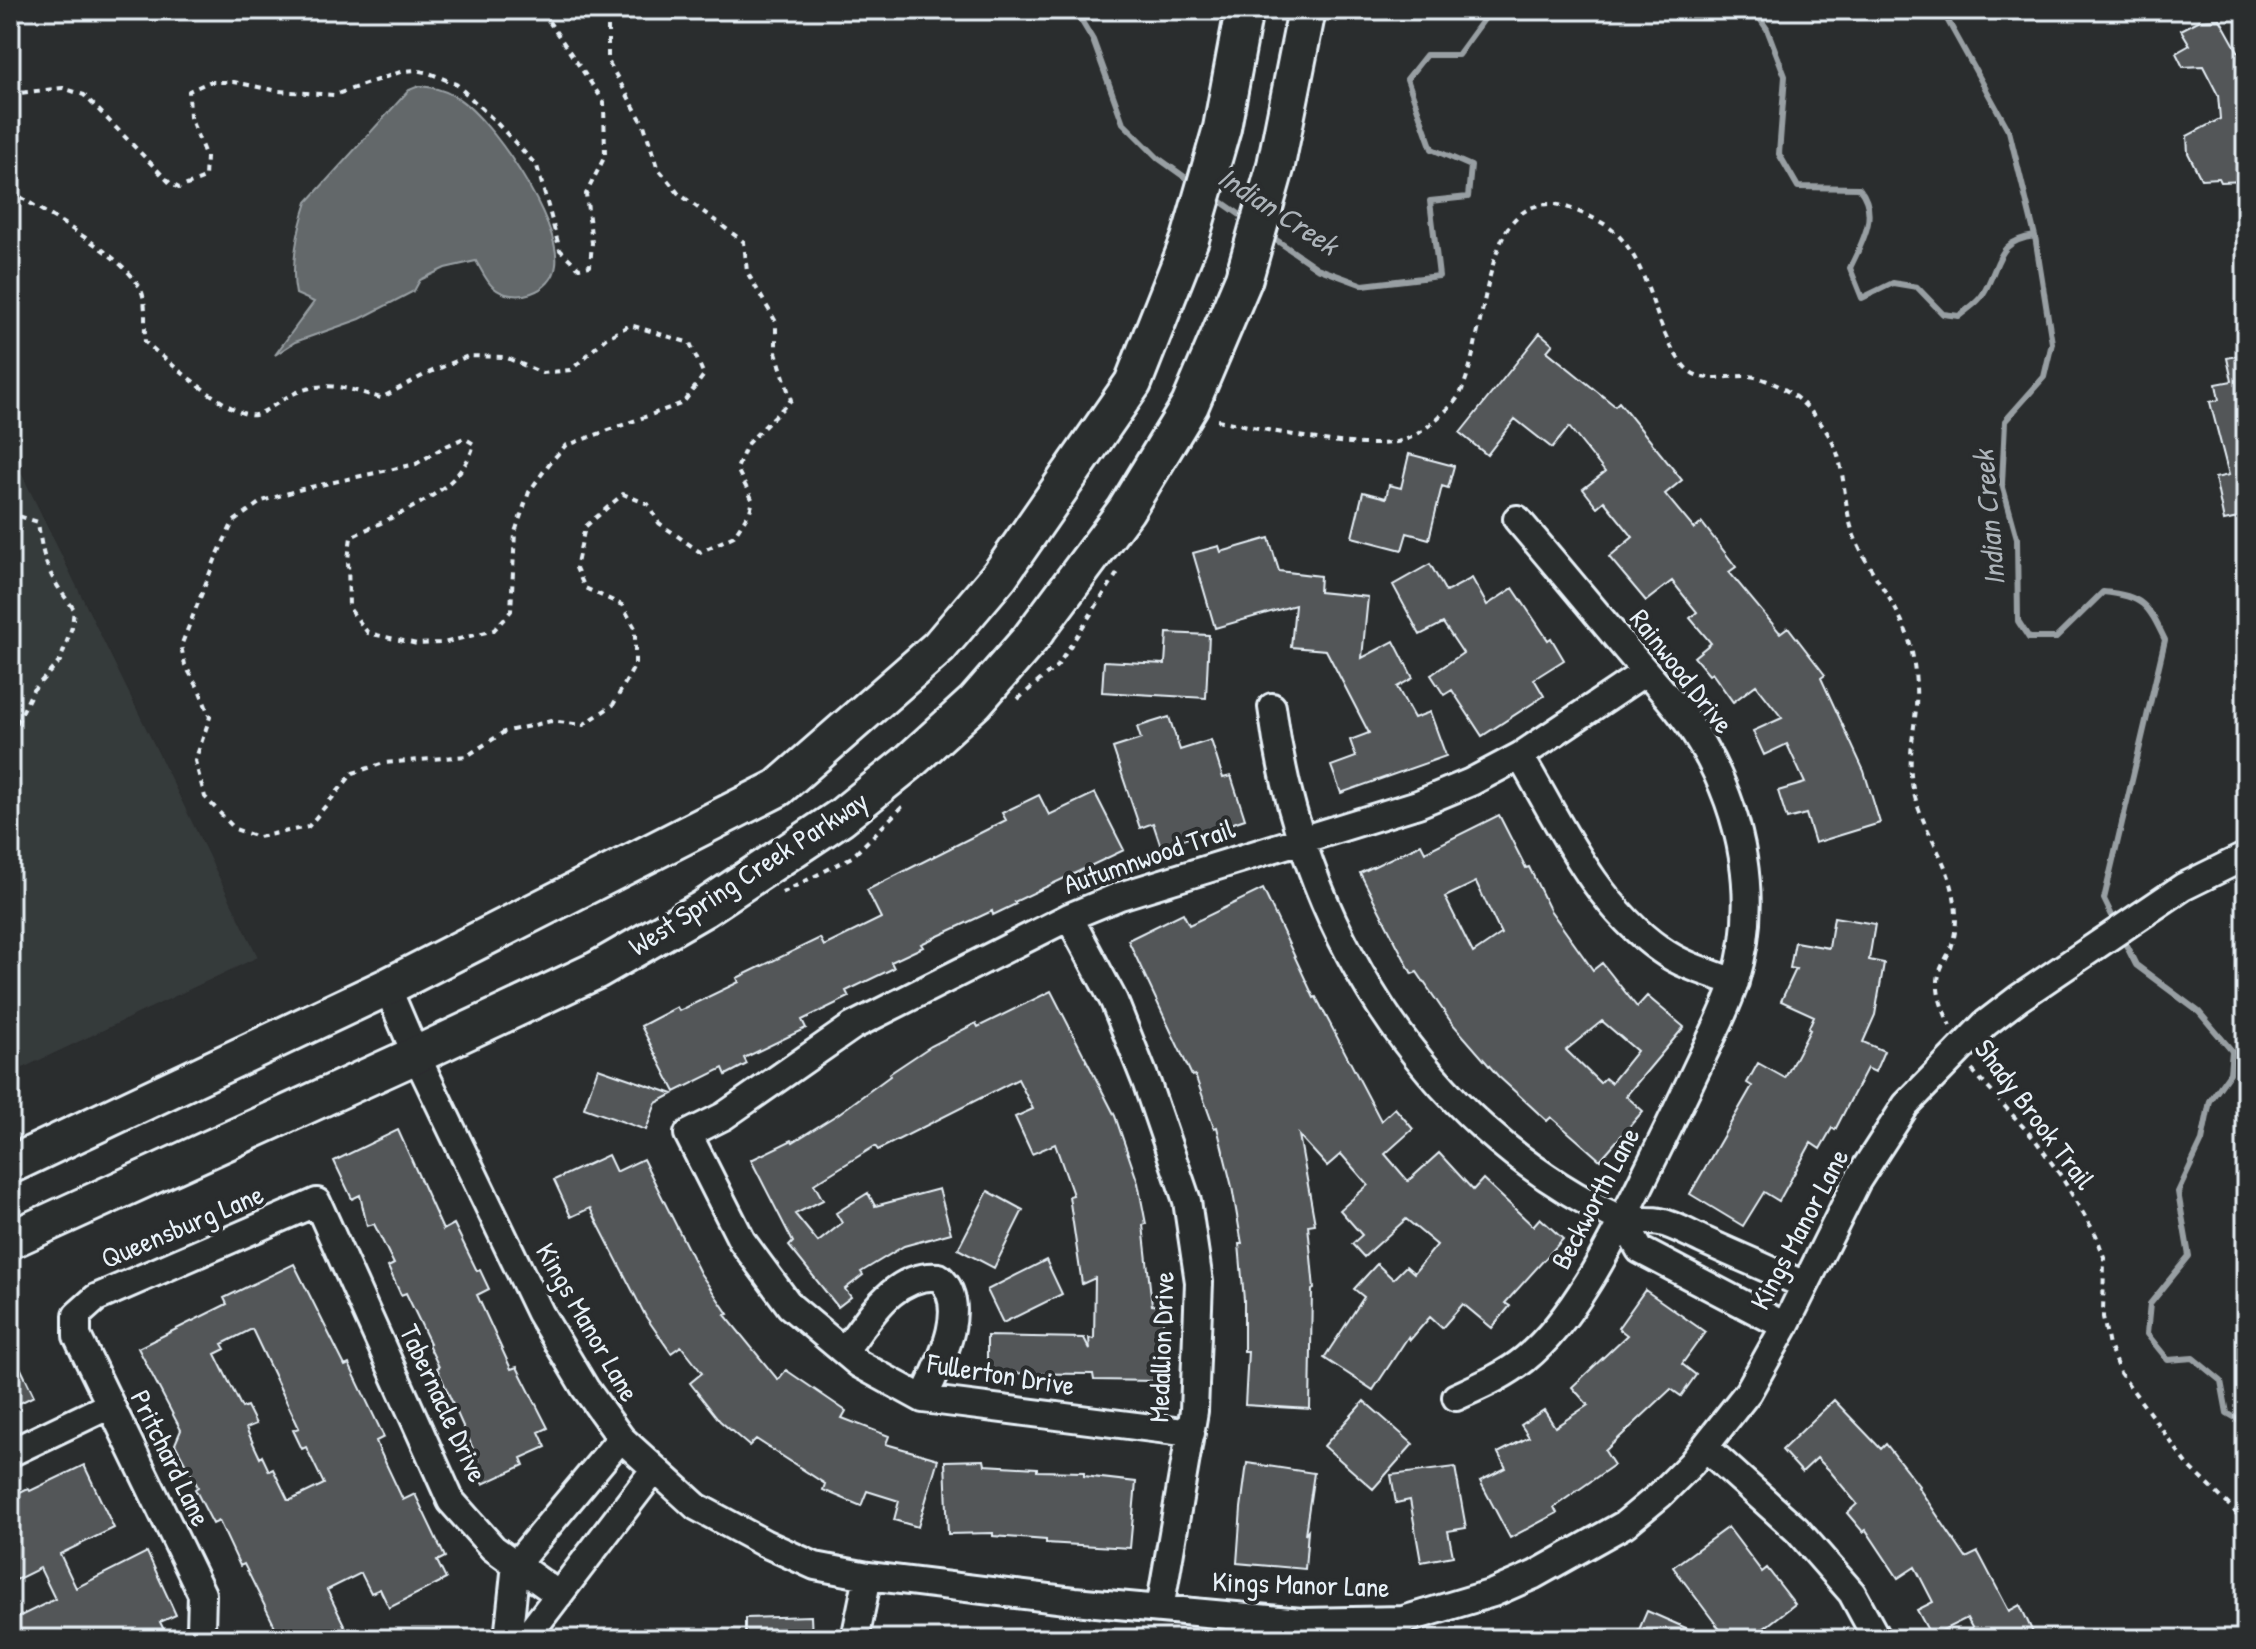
<svg xmlns="http://www.w3.org/2000/svg" width="2256" height="1649" viewBox="0 0 2256 1649" font-family="'Patrick Hand',sans-serif">
<style>
.built{fill:#363a3b}
.water{fill:#63686b;stroke:#989fa3;stroke-width:2}
.lines{fill:none;stroke-linecap:round;stroke-linejoin:round}
.stream{stroke:#989fa3;stroke-width:6}
.building{fill:#535759;stroke:#e8f1f8;stroke-width:2;fill-rule:evenodd}
.street-casing{stroke:#e8f1f8;stroke-width:32}
.secondary-casing{stroke:#e8f1f8;stroke-width:42}
.path{stroke:#e8f1f8;stroke-width:4;stroke-dasharray:6 6;stroke-linecap:butt}
.street{stroke:#2a2d2e;stroke-width:26}
.secondary{stroke:#2a2d2e;stroke-width:36}
.labels{text-anchor:middle;stroke-width:8;stroke-linejoin:round;paint-order:stroke}
.street-label{font-size:28px;fill:#e8f1f8;stroke:#2a2d2e}
.water-label{font-size:30px;font-style:italic;fill:#acb3b9;stroke:#2a2d2e}
</style>
<rect width="100%" height="100%" fill="#2a2d2e"/>
<filter id="ink" filterUnits="userSpaceOnUse"><feTurbulence type="fractalNoise" baseFrequency=".0125" numOctaves="2"/><feDisplacementMap in="SourceGraphic" scale="16" xChannelSelector="R" yChannelSelector="G"/><feConvolveMatrix kernelMatrix="1 2 1 2 8 2 1 2 1" color-interpolation-filters="sRGB"/></filter>
<g filter="url(#ink)">
<!-- built -->
<path class="built" d="M10,450l248,507 -248,117z"/>
<!-- water -->
<path class="water" d="M419,86c13,1 24,3 35,10 36,19 108,128 102,169 -3,28 -43,40 -63,22 -7,-6 -12,-18 -17,-26l-31,7 -25,12 -6,11 -54,28 -65,23 -20,13 39,-53 -18,-8c-6,-28 2,-65 11,-92l102,-112z"/>
<g class="lines">
<!-- stream -->
<path class="stream" d="M1075,10l18,30 30,83 35,35 35,25
M1754,10l13,19 18,47 -6,78 19,33 61,1c21,26 3,54 -9,80l12,30 31,-15 24,4 26,27 16,2c8,-7 19,-13 24,-22 18,-30 12,-53 52,-58
M1942,10l67,121 26,105 17,107 -8,34 -39,44 -3,63 15,54 1,83 11,17h27l47,-46c41,4 45,13 62,48l-61,259 12,25
M1216,198l33,23
M1269,235l48,33 46,17 76,-9 -9,-75 38,-4 3,-31 -39,-17 -25,-70 19,-24h32l32,-44 22,1 1,-2
M2122,937l14,28 63,47 33,39 -2,22 -20,28 -8,40 -24,51 11,64 -39,48 -3,30 21,26 25,-2 28,23 6,32 19,11"/>
</g>
<!-- building -->
<path class="building" d="M2220,19l19,34 7,-1v129l-25,1 -2,-4 -18,1 -13,-26 -1,-17 33,-17 -2,-24 -15,-29 -20,1 -7,-14 14,-8 -9,-15 19,-10z
M1540,333l13,11 -6,7 68,55 4,-4 63,78 -17,14 29,35 8,-6 34,44 -7,5 51,61 8,-6 37,48 -4,3 43,93 16,52 -65,20 -9,-29 -19,5 -9,-28 27,-8 -18,-39 -23,11 -11,-24 29,-13 -26,-33 -23,17 -21,-29 -3,2 -15,-18 17,-14 -21,-25 7,-6 -25,-31 -26,20 -37,-44 24,-20 -29,-36 -7,6 -14,-18 22,-17 -36,-45 -17,21 -37,-29 -28,36 -27,-22z
M2246,354v166l-8,1v-3l-14,3 -9,-43 14,-3 -19,-73 9,-2 -3,-16 16,-3 -5,-23z
M1409,454l45,12 -6,22 -6,-2 -13,53 -22,-6 -5,17 -50,-13 11,-45 23,6 3,-13 12,3z
M1269,538l10,33 41,5 -1,16 49,5 -6,61 32,-17 19,37 -16,9 17,31 16,-6 16,44 -105,37 -10,-27 25,-9 -6,-17 19,-7 -43,-83 -35,-3 4,-42 -80,23 -22,-75 26,-7 2,6z
M1430,564l16,28 26,-14 15,27 26,-17 35,52 3,-2 13,22 -30,19 10,17 -62,40 -30,-46 -8,5 -13,-20 32,-22 -20,-30 -23,12 -27,-50z
M1167,633l42,2 -3,63 -104,-6 2,-31 61,3z
M1169,717l11,33 31,-10 12,38 8,-2 14,43 -84,28 -8,-24 -13,5 -27,-80 28,-9 -4,-12z
M1095,793l29,57 -110,52 2,2 -23,11 -1,-4 -71,33 2,3 -32,15 3,6 -48,23 3,6 -47,23 4,8 -62,30 3,6 -21,11 -3,-7 -48,24 -34,-66 36,-19 2,4 60,-29 -2,-4 83,-40 4,8 57,-28 -14,-28 139,-70 -4,-7 37,-18 10,20z
M1499,815l27,53 3,-1 21,43 43,60 9,-7 35,44 10,-11 37,31 -58,69 17,15 -43,49 -49,-43 -4,4 -49,-45 -47,-54 -34,-50 -5,2 -52,-101 61,-29 4,8zM1476,882l25,52 -28,19 -28,-56zM1602,1021l35,30 -26,32 -6,-5 -5,5 -34,-33z
M1263,889l51,109 2,-1 65,124 14,-13 18,21 -28,25 23,27 31,-28 34,37 10,-11 50,47 7,-8 23,21 -58,64 5,3 -18,22 -29,-24 -21,24 -12,-11 -20,23 -2,-3 -35,53 -49,-32 40,-61 -10,-8 23,-25 16,15 13,-13 8,7 23,-28 -31,-26 -42,38 -12,-13 10,-9 -22,-25 28,-25 -27,-31 -14,12 -28,-31 16,89 -7,1 6,64 -2,1 -2,119 -65,-4 3,-54h-4v-51l-5,-56h3l-10,-57 -15,-60 -3,1 -19,-53 -3,1 -64,-136 55,-27 6,12z
M1834,917l41,7 -6,36 15,3 -9,52 -12,27 21,9 -9,21 -8,-4 -32,62 -3,-2 -12,21 -9,-6 -32,58 -15,-9 -21,34 -53,-32 62,-108 -5,-3 11,-20 27,15 25,-48 -2,-1 6,-13 -33,-15 15,-32 -6,-1 5,-26 34,6z
M1051,991l64,125 23,67 8,41 -3,1 9,80 11,1v25h-6l-1,50 -62,-1 -1,-6 -106,-1v-37l97,2 6,12 -1,-12 5,1 1,-61 -13,6 -13,-88 4,-1 -18,-51 -23,10 -17,-37 18,-8 -15,-30 -140,71 -3,-4 -61,38 9,16 -28,14 23,28 24,-19 -6,-10 32,-20 7,13 64,-17 12,44 -47,13 -43,26 2,3 -18,14 6,8 -13,10 -49,-61 4,-4 -42,-82 41,-20 1,2 45,-28 52,-38 -1,-2 42,-28 45,-23 2,4z
M598,1068l75,26 -17,9 -10,27 -62,-22z
M398,1130l45,100 11,-6 23,47 3,-1 9,19 -12,6 34,74 6,-2 31,61 -9,4 7,15 -25,11 3,7 -41,19 -10,-22 5,-2 -41,-92 2,-1 -11,-23 2,-1 -24,-50 -5,2 -13,-28 6,-3 -20,-40 -7,2 -7,-31 -8,4 -18,-38z
M608,1155l8,17 27,-13 57,114 28,41 -3,1 53,65 8,-10 60,41 -4,7 47,18 -3,8 52,15 -20,68 -24,-7 5,-19 -32,-10 -6,15 -38,-16 2,-6 -69,-45 -7,7 -29,-25 -30,-38 12,-10 -21,-27 -10,7 -25,-36 -56,-109 -19,9 -17,-37z
M988,1191l35,19 -29,58 -36,-19z
M1046,1260l16,34 -59,29 -16,-33z
M294,1264l51,102 4,-2 35,73 -8,4 3,8 24,51 12,-6 30,63 -8,4 9,18 -57,29 -9,-19 -9,4 -10,-20 -34,17 24,49h-70l-37,-75 -4,2 -21,-45 -6,3 -18,-35 3,-2 -23,-43 6,-14 -43,-82 89,-44 -3,-6zM252,1329l47,99 -6,2 9,19 4,-2 18,37 -33,16h-3l-15,-31 -4,2 -7,-15 -2,2 -14,-30 10,-4 -9,-18 -5,2 -27,-54 10,-5 -3,-5z
M1645,1290l60,42 -23,32 14,11 -15,21 -10,-7 -66,62 9,14 -60,42 3,6 -47,25 -30,-57 26,-13 -8,-15 31,-16 -8,-12 23,-15 11,17 33,-22 -16,-18 55,-52 -9,-7z
M10,1346l24,50 -24,12z
M1834,1400l47,49 5,-5 33,42 -1,1 48,71 12,-6 31,59 11,-6 16,34h-58l-11,-21 -36,18 -14,-26 16,-8 -18,-35 -17,11 -32,-48 -3,2 -16,-19 10,-9 -28,-34 -12,-12 -15,14 -20,-22z
M1364,1401l49,43 -40,45 -49,-43z
M984,1460l1,5 52,3v3l47,1v4l52,6 -6,66 -84,-5v-3l-53,-4v-3l-45,1 -3,-73z
M1247,1463l67,10 -9,61 3,-4 -3,39 -68,-6 4,-55z
M84,1465l30,63 -54,26 16,34 71,-36 29,63 -16,7 4,8 -19,9h-135v-18l45,-22 -15,-31 -30,15v-86l18,-9 2,3z
M1455,1467l11,61 -18,3 5,25 -32,6 -11,-62 -14,3 -5,-28z
M1728,1527l34,45 5,-4 28,36 -45,35h-23l-54,-72z
M1647,1611l64,28h-76z
M811,1616l1,23h-67v-21z"/>
<g class="lines">
<!-- street casing -->
<g class="street-casing">
<path id="street" d="M1272,707c27,213 148,417 346,511 13,6 29,1 42,4 15,3 31,13 45,19 33,15 66,29 100,44
M1520,756c40,68 75,148 141,194 22,16 49,23 74,32
M1069,917l45,84 33,83 40,117 12,81 -5,129 -34,198
M387,987l29,68 124,258 45,75 36,50 76,69 67,36 51,23 53,10 206,25 228,21 101,-2 90,-27 41,-18 91,-51 35,-29 31,-31 57,-72 37,-66 72,-145 49,-76 79,-81 34,-26 164,-111 63,-31
M1623,1220l17,30 145,76
M844,1351c25,-32 49,-78 95,-74 33,29 -1,90 -16,122
M1456,1397c24,-11 48,-21 69,-38 52,-42 91,-126 121,-186 20,-40 39,-80 58,-120 11,-23 24,-47 31,-72 25,-80 8,-167 -34,-238 -21,-36 -53,-67 -79,-99 -35,-42 -70,-84 -105,-125
M1191,1433l-268,-34 -64,-35 -69,-58 -48,-65 -54,-107 36,-18 129,-90 216,-109 51,-21 298,-92 53,-22 49,-26 125,-84
M1705,1447l92,83 55,63 25,46
M10,1453l100,-48
M194,1639l7,-9 1,-36 -125,-258v-21l19,-17 221,-96 134,299 42,47 66,47
M508,1639l8,-75 105,-126
M525,1639l130,-170
M855,1639l13,-63"/>
</g>
<!-- secondary casing -->
<g class="secondary-casing">
<path id="secondary" d="M10,1165l377,-178 391,-199 161,-141 61,-72 133,-192 57,-144 32,-111 22,-118
M10,1240l406,-185 181,-85 106,-61 138,-92 67,-54 67,-61 55,-63 96,-129 64,-105 54,-127 32,-113 31,-155"/>
</g>
<!-- path -->
<path class="path" d="M1335,22l5,-12
M10,94l53,-6 21,7 86,88 9,5 26,-10 1,-21 -16,-40 -1,-26 20,-9h25l44,9 56,4 69,-24 12,-1 14,3 27,11 38,36 43,46 23,84 19,18 11,-2 2,-23 -6,-49 19,-38 -1,-54 -63,-92
M10,190c36,25 108,61 129,96 9,14 5,40 6,56 18,15 90,78 110,73 11,-3 23,-13 32,-18 36,-19 58,-9 94,1l45,-24 42,-18 37,1 37,16 29,-3 35,-32 24,-13 60,18 14,32 -21,28 -118,43 -16,18 -20,28 -14,40 -4,79 -17,19 -51,13 -26,1 -49,-11 -19,-25 -1,-49 3,-22c43,-22 110,-43 123,-93l-10,-6 -20,9 -28,17 -114,25 -40,12 -29,21 -18,38 -34,86 4,19 14,24 11,28 -15,44 10,36 30,32 23,8 50,-10 45,-54 31,-10 83,-7 37,-24 47,-11 32,4 30,-20 22,-40v-37l-13,-23 -37,-17 -9,-20 9,-41 38,-33 25,10 11,19 41,29 34,-16 16,-25 3,-10 -16,-32 10,-25 44,-44 -15,-48v-30l-29,-50 -3,-30 -66,-49 -21,-26 -13,-42 -36,-64v-51
M1217,420c46,8 145,34 187,20 14,-4 27,-16 37,-25 8,-7 15,-13 20,-23 11,-25 15,-54 21,-80 5,-26 15,-74 32,-92 15,-16 35,-20 55,-12 13,5 29,11 41,20 42,33 40,97 74,138 19,22 47,6 71,11 9,2 21,7 29,12 23,14 48,43 55,70 6,24 6,50 14,74 14,38 44,68 56,107 6,21 8,46 7,68 -2,24 -8,50 -4,75 6,42 38,77 43,120 2,15 1,31 -4,45 -5,12 -13,21 -13,35 -1,15 7,30 12,43
M10,520l5,-5 23,7c5,41 11,55 36,87l-2,18 -12,34 -27,29 -23,47
M1018,699l40,-34 62,-96
M782,893l70,-36 51,-51
M1972,1070l64,71 25,35 35,59 8,22 -1,60 6,29 11,27 68,92 45,44 13,18"/>
<!-- street -->
<use href="#street" class="street"/>
<!-- secondary -->
<use href="#secondary" class="secondary"/>
</g>
</g>
<g class="labels">
<!-- street labels -->
<g class="street-label">
<text transform="translate(1682 671) rotate(52)" y="10">Rainwood Drive</text>
<text transform="translate(1149 856) rotate(-19)" y="10">Autumnwood Trail</text>
<text transform="translate(748 873) rotate(-33)" y="10">West Spring Creek Parkway</text>
<text transform="translate(2035 1114) rotate(53)" y="10">Shady Brook Trail</text>
<text transform="translate(1595 1198) rotate(-62)" y="10">Beckworth Lane</text>
<text transform="translate(182 1226) rotate(-23)" y="10">Queensburg Lane</text>
<text transform="translate(1799 1229) rotate(-62)" y="10">Kings Manor Lane</text>
<text transform="translate(588 1322) rotate(60)" y="10">Kings Manor Lane</text>
<text transform="translate(1161 1347) rotate(-88)" y="10">Medallion Drive</text>
<text transform="translate(1001 1374) rotate(9)" y="10">Fullerton Drive</text>
<text transform="translate(444 1403) rotate(65)" y="10">Tabernacle Drive</text>
<text transform="translate(171 1458) rotate(64)" y="10">Pritchard Lane</text>
<text transform="translate(1301 1584) rotate(2)" y="10">Kings Manor Lane</text>
</g>
<!-- water labels -->
<g class="water-label">
<text transform="translate(1278 211) rotate(33)" y="10">Indian Creek</text>
<text transform="translate(1989 518) rotate(-95)" y="10">Indian Creek</text>
</g>
</g>
<!-- margin -->
<rect width="2256" height="1649" fill="none" stroke="#2a2d2e" stroke-width="40"/>
<rect x="20" y="20" width="2216" height="1609" fill="none" stroke="#e8f1f8" stroke-width="3" filter="url(#ink)"/>
</svg>
